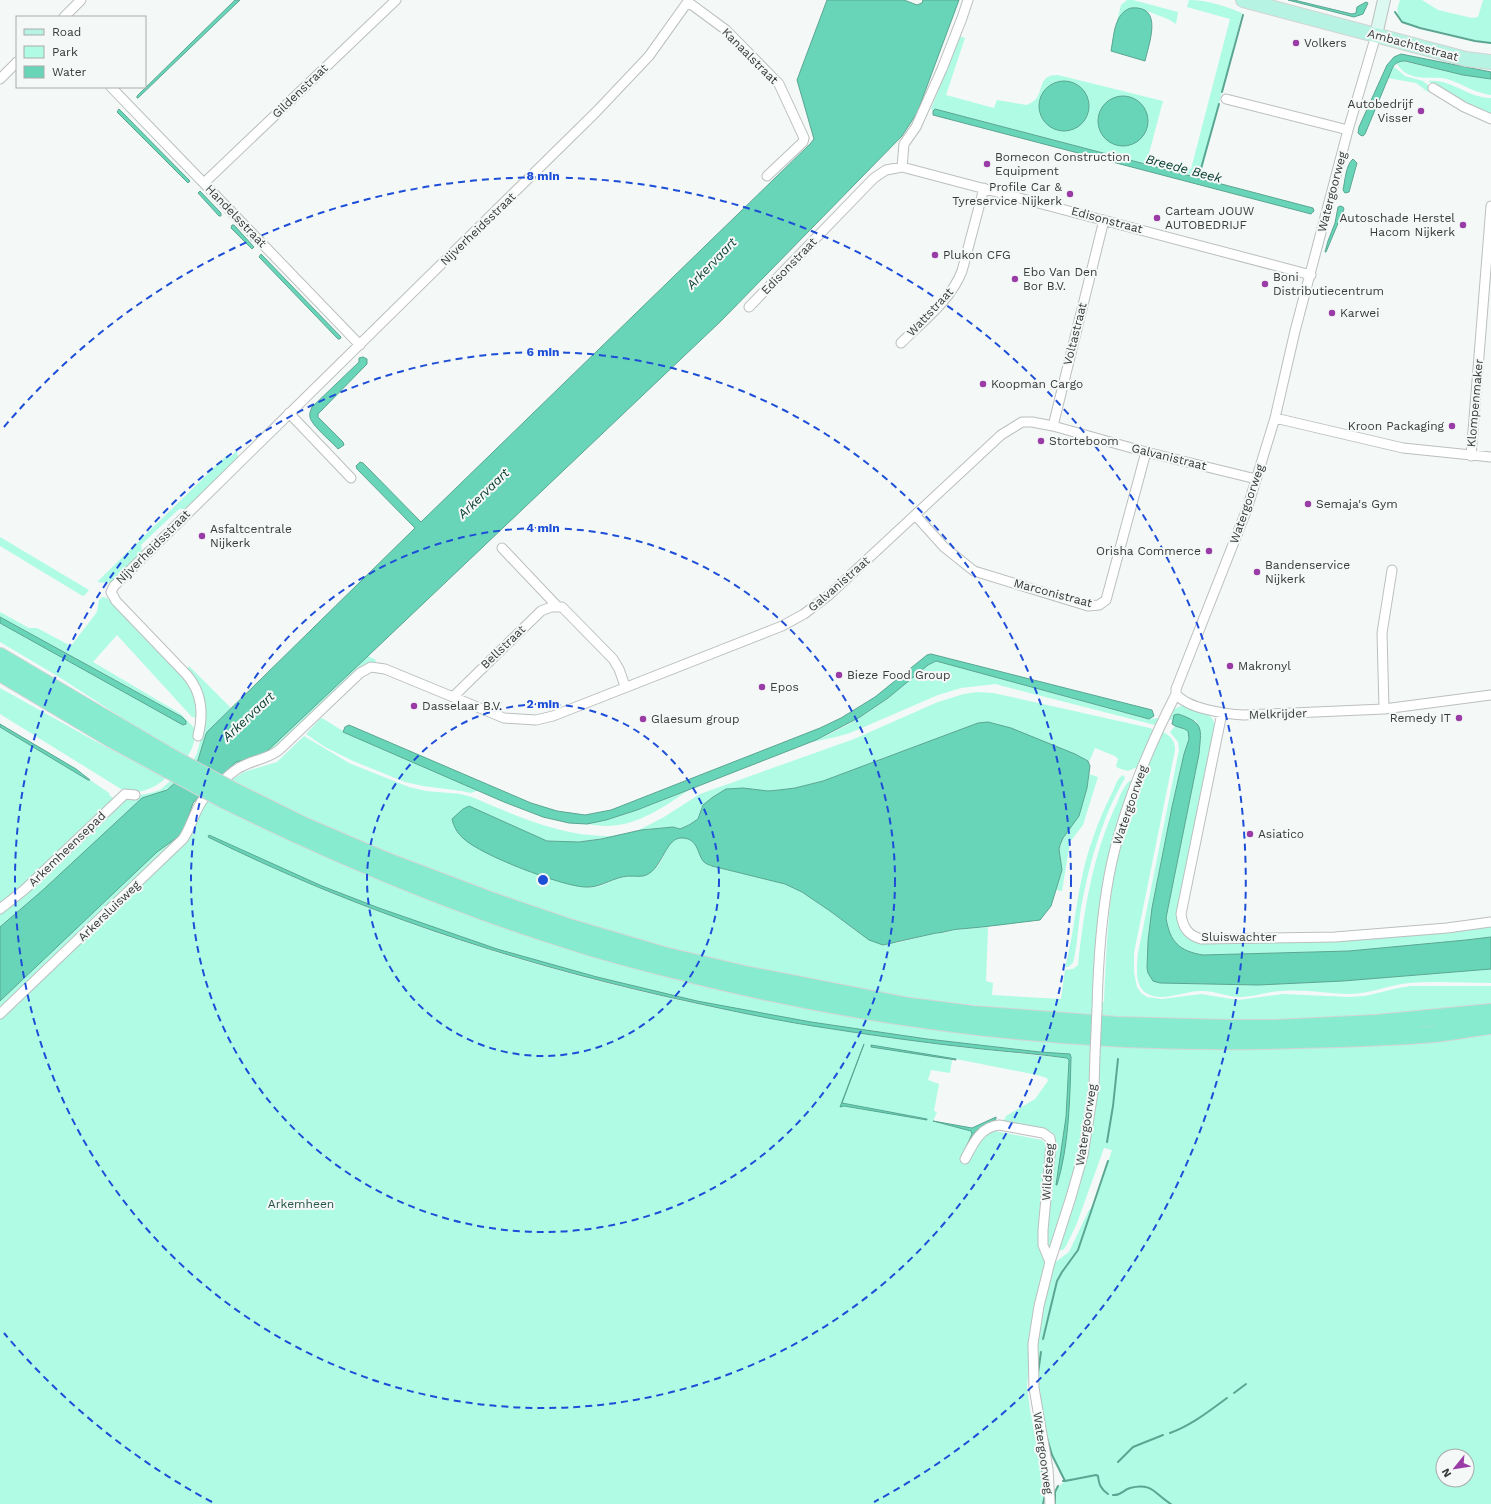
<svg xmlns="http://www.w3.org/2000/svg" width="1491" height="1504" viewBox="0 0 1491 1504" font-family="'Work Sans',sans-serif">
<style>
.green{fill:#affbe4;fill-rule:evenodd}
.water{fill:#68d5b8;stroke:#5aa692}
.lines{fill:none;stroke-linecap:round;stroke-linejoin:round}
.stream{stroke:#5aa692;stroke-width:2}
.street-casing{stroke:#bbbfbe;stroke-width:11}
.secondary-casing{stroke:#bbbfbe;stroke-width:14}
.primary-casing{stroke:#d3d4d4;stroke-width:16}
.highway-casing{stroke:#d3d4d4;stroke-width:18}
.street{stroke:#fff;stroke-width:9}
.secondary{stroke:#dbf9f1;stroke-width:12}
.primary{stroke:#b7f3e2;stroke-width:14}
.highway{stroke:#87ebcf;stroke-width:16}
.street-bridge-casing{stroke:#bbbfbe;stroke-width:11;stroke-linecap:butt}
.highway-bridge-casing{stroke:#d3d4d4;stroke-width:18;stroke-linecap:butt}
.street-bridge{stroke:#fff;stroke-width:9}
.highway-bridge{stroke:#87ebcf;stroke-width:16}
.ring{fill:none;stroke:#1d4ed8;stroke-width:2;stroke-dasharray:7 5}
.poi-dot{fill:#9a3ca5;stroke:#f4f8f7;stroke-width:1.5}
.labels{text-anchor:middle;stroke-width:4;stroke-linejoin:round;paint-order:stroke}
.poi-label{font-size:12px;fill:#393a3a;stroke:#f4f8f7;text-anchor:start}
.street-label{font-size:12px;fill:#393a3a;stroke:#f4f8f7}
.park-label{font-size:12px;fill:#275649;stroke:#f4f8f7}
.water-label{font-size:13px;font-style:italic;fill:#063b2f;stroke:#f4f8f7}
.centre{fill:#1d4ed8;stroke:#f4f8f7;stroke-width:2}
.ring-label{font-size:12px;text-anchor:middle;font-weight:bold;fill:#1d4ed8;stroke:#f4f8f7;stroke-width:4;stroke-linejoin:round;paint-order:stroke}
</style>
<rect width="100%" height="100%" fill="#f4f8f7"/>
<!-- green -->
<path class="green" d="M1127,0h6l45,12 -2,12 -8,-5 -29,-11 -18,6 -4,7 4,-16z
M1189,0c18,0 36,6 53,13l-42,165 -264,-69 -3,2 -2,-2 28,-73 6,2 -19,57 48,13 3,-8 30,5c3,-2 6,-3 9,-6 8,-10 2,-24 22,-24l105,26 -15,56 43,12 39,-150 -43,-12zM1059,81l29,17c3,11 -2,22 -10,29l-26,-43zM1101,132l36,10c-14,7 -28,3 -36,-10z
M1400,0h22l16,10 34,8 6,-1 5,-17h8v44l-87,-21c-8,-8 -8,-12 -4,-23z
M1401,61l62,14 28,4v16c-16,-2 -28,-11 -44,-16 -12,-3 -25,1 -37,-4 -6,-2 -10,-7 -14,-12z
M1393,66l12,10 18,5 6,5 1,4 -2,2 -12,-9 -28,-5z
M1428,81c25,-2 39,17 63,17v17l-22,-10z
M237,450l1,8 -52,51h-7l-38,36 1,7 -30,30 -7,1 -8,-1 128,-125 3,-2 3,2z
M0,537l89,53 -5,6 -3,-1 -81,-49z
M102,597l5,1 81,84 8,15 2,21 -6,-1 -75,-82 -24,27 88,52 16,17 -5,17 -5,10c-7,-4 -13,-8 -20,-11l-108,-70 -59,-35v-19l183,102 3,-1v-3l-4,-4 -182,-100v-5l29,16h8l34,18 26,-34 2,-12z
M368,656l8,4 -1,3 -93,81 -59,33 -2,-1 15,-14 67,-46z
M936,661l213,58 10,-1 -4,7 -160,-41 -34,4 -23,7 -88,38 -14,4 -24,5c24,-10 47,-23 68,-38 13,-9 43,-40 56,-43z
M189,666l42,42 -25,26 -9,29 -21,20 -13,9 27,41 5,1 -2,-6 14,-30c272,146 578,228 885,247 -2,32 -3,64 -10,95 -7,36 -18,70 -30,104l-3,2 -2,-1 -2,-4 10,-106 -48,-11 -3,-4 2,-4 29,-17 13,-18 -1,-3 -10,-3 -81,-16 -19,-1 15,2 -2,13 -19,-3 -3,10 11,4 -5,27 3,1 -4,9 43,11 -3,7 7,4 8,-10 7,-2 47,9 6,6 -4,111 1,7 -11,49 -7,73 3,24 14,73 1,14 -2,7h-1043v-777l90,53 19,13 1,3 10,6 8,-4 26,-6 6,-2 33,-29 4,-8 7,-27 -17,-57zM209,835l113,51 57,22 118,41 100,28 100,24 114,21 116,17 113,13 30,2 1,3c0,25 -2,50 -5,75 -1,12 -2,24 -6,34 6,-35 8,-70 9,-106l-2,-2c-295,-26 -593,-87 -859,-221z
M0,688l95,53 71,37c-11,10 -30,19 -45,11l-121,-75z
M977,692l16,1 23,5 134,30 5,3 -16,35 -11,5 -10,-3 -2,-2 2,-7 -3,-3 -20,-8 -6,14 -1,-1 -110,-38 -155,58 -28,7 -27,3 -65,14 -5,14 -9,6 -9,4 -7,-2 -16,1 -18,2 25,-13 36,-23 154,-55 84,-37 26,-8z
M1183,705c6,0 10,2 15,4 11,5 17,8 17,21l-37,188c2,19 12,22 28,25l285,-17v11l-25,3 -117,11 -146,4c-24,-4 -33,-13 -37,-37l33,-164c1,-12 3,-22 -3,-33l-22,-6 -2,5 -5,-1 5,-9z
M322,718l24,15 133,57 -8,3 -9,-2 -39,-5 -18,-4 -52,-21 -28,-14 -19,-13 14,-15z
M1175,726l9,2 4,3c3,9 -4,26 -6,36 -6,29 -46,191 -32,209 2,3 7,5 10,7l98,2 85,-4 148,-12v14c-27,0 -55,-2 -82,0 -20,2 -39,11 -59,11 -22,0 -44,-5 -67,-3 -15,0 -29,6 -45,6 -13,-1 -25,-7 -38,-6 -17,0 -38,12 -54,2 -12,-8 -9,-27 -8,-40l41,-203 -1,-8 -8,-10z
M1163,732c8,4 12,9 12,18l-41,203v19l3,15 4,6 6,4 15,2 39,-5 37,6 45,-6 66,3 16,-1 33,-8 13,-2h80v18c-89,11 -180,16 -270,16 -40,0 -81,-2 -121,-3l1,-15h3c3,-64 5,-131 25,-193 9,-26 22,-51 32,-76z
M304,736l45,27 60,24 17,4 34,3 12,3c47,20 91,41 143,39l-36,6 -32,-1 -17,-7 -65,6c27,18 98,50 130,47 10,-1 19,-9 29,-10 8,-2 26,-4 32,-9 9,-8 10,-28 24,-30 19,-2 17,17 24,24 2,2 6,3 8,4l73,18 17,8 28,19 26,20 41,12 39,-10h8l9,-3 35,-3 -2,54 7,2 -1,12 69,4 4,-29 8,-1 5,-4c6,-56 15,-111 39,-162 3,-8 7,-18 14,-23l1,1 -14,47 -24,189 -75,-7 -153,-17 -125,-24 -159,-43 -206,-77 -131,-60 -15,-8 14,-9 33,-10z
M1089,774l9,3 -15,48 -13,17 -8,49 -6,-1 6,-20 -3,-21 1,-4 27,-57z
M1123,775l2,3c-24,41 -37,90 -45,136 -2,16 -3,33 -7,49l-5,4h-3c8,-28 10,-57 16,-85 6,-31 17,-61 31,-89 3,-6 5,-15 11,-18z
M689,790c-24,16 -50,35 -81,36 -7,0 -14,-1 -21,-2 36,-7 68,-21 102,-34z
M1491,1032v472h-436l1,-15 9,-8 -18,-36 -7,-40 -3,-40 1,-30 3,-24 10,-43 6,-7 12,-9 20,-42 5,-4 18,-56 -8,-2 -27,75 -11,23 -3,4h-3l1,-9c12,-41 26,-83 33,-125 4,-24 4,-47 4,-71 76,4 152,6 227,2 56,-3 111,-9 166,-15zM1443,1456h24v24h-24z"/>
<!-- water -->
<path class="water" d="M235,0h5l-102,98h-1v-2z
M827,0h77l13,5 5,-2 1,-3h36l-42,113 -15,23 -181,185 -353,335 -105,99 -27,7 -37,34 -6,7 -9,27 -2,4 -25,18 -157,149v-74l44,-38 98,-91 25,-8 30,-27 9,-29 2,-3 207,-203 -58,-59 -1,-3 4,-4 3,1 58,59 389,-378 4,-5 -17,-59z
M1288,0h6l58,14 4,-1 1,-6 9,-5 2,1 -5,11 -9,3z
M1131,8c33,-3 18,35 14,53l-34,-10c3,-15 3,-38 20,-43z
M1401,54l90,18v7l-28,-4 -58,-14c-7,0 -11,3 -13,8l-27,65 -2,2 -3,-1 -2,-2 1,-6 28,-62 7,-8z
M1039 106a25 25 0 1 1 50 0a25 25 0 1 1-50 0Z
M1098 121a25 25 0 1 1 50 0a25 25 0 1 1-50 0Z
M119,109l71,72 -2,2 -71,-71z
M935,109l378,99 1,3 -3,3 -378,-99v-4z
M1353,159l4,4 -8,29 -4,1 -2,-3c2,-9 3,-26 10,-31z
M200,191l21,22v3h-2l-21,-23z
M1340,206l3,1 1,2 -18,43h-1l3,-11 7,-18 3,-16z
M232,225h2l20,22 -2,2 -21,-21z
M261,254l80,83 -1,2h-2l-79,-82z
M363,357l4,2v5l-49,50v3l25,25 1,3 -6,4c-6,-7 -27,-24 -28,-32 -1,-4 1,-7 2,-10l47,-45v-4z
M0,617l182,100 4,4v3l-3,1 -183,-102z
M931,654l221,56 2,6 -5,3 -213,-58 -8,4 -40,33 -28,19 -44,23 -179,70 -31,10 -19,4 -18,-1 -26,-6 -39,-15 -161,-70 2,-5 4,-2 182,78 26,8 28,4 26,-5 209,-82 21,-10 34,-21 52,-42z
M1178,714c27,9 23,15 21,40l-33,164c4,24 13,33 37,37l146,-4 117,-11 25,-3v32l-148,12 -85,4 -98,-2 -7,-2 -5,-8 -1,-5 1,-27 4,-33 20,-101 12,-53 5,-15 -1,-8c-5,-4 -11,-3 -16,-7l2,-9z
M988,722l23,6 64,26 13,7 2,5 -3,22 -8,28 -16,22 -3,7 -1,4 3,21 -11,36 -11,14c-27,3 -53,7 -80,9 -9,0 -15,4 -24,4l-53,12 -14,-5 -39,-29 -28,-19 -17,-8 -73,-18c-2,-1 -6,-2 -8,-4 -7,-7 -5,-25 -24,-24 -16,2 -18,34 -37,38 -6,1 -14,-1 -21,1 -13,3 -23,11 -37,10 -24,-1 -104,-32 -121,-48 -7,-6 -10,-12 -12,-20l11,-10 6,-3 78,35 32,1 22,-3 40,-9 32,-3 7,2 9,-4 9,-6 5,-14 10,-8 13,-8 17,-1 25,3 11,-1 16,-2 28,-7 155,-58z
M0,724l76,45 14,11h-2l-88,-53z
M209,835l113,51 57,22 118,41 100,28 100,24 114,21 116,17 113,13 30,2 1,3c-1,41 -2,89 -14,128h-1l10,-68 3,-57 -2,-2c-28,-4 -57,-6 -85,-9 -56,-6 -112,-14 -169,-23 -50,-8 -99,-19 -149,-30 -158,-36 -311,-87 -456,-159z
M864,1044l-22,59 85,16v1l-83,-14 -4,1z
M871,1045l85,14v1l-85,-13z
M996,1117v2l-21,13 -12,22 9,-20 -1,-3 -38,-10 39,7z"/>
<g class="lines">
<!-- stream -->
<path class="stream" d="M1395,12l7,10 18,6 55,13 16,2
M1222,92l21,-77
M1200,172l19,-68
M1107,1142l6,-36 5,-47
M1043,1339l14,-58 5,-9 16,-22 30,-89
M1038,1373l3,-21
M1234,1393l12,-9
M1170,1433c22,-8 39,-22 57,-35
M1047,1438l5,17 13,26h-2
M1118,1462l15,-15 30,-12
M1042,1469l2,14
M1065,1481l31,-6 2,1c1,9 3,13 10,18
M1113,1495c8,1 10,-5 17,-7 23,-6 25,7 41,16
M1043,1504l2,-9
M1055,1504v-12l3,-6"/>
<!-- street casing -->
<g class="street-casing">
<path id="street" d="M688,2l38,28 53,54 25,54 -1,4 -36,34
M64,17l17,-17
M0,79l17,-17
M111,87l249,258
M1433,88l31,19 27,12
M1226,99l122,31
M902,167l2,-23 12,-17 26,-58 20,-51 6,-18
M204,183l192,-183
M749,307l125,-129 12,-8 16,-3 409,108
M901,343c21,-21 50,-43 61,-72l22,-83
M289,413l62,65
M1275,418l128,30 88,9
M1053,426l51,-206
M1471,456l20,-250
M916,516l28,31 30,24 114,35 11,-1 7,-5 40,-148
M502,548l56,59
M1176,694c12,15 50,20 68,21l140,-6 107,-14
M453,697l88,-86 10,-4h11l51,52 6,10 6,17
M1384,709l-2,-76 10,-63
M1222,713l-41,201c2,14 7,21 20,25l134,-2 112,-9 44,-6
M198,736c6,-23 4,-44 -12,-62l-70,-73 -5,-9 3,-6 482,-474 53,-56 40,-56
M226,778c6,-6 13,-11 21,-14 11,-5 22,-6 32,-14l81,-77 11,-6 14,2 119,49 32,2 17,-4 229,-90 22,-12 25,-19 172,-160 21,-13h10l21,4 93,26 110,27
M0,909l24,-19 101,-96 10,1
M1097,1009c1,-44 4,-90 12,-133 12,-64 38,-125 67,-182v-5l71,-180 28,-91 20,-87 53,-201 28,-95
M0,1014l183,-175c9,-13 11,-28 21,-41
M965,1159c8,-15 15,-32 34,-34l44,8 7,5 1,7 -8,85v15l7,17
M1050,1504l-2,-35 -14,-81 -1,-44 6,-38 11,-44 21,-65 12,-42 11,-69 1,-32"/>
</g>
<!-- secondary casing -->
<g class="secondary-casing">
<path id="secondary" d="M1376,35l8,-35"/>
</g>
<!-- primary casing -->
<g class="primary-casing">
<path id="primary" d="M1243,0l223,59 25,3"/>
</g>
<!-- highway casing -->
<g class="highway-casing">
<path id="highway" d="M0,656l171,101
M0,673l111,66 50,27
M234,791l69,34 84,36 103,39 82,28 91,27 81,19 165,32 63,8 145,11 112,3h46l101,-5 115,-11
M224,800c112,55 227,104 346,141 42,14 84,24 127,35 195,48 397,71 598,64 46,-1 92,-2 138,-6 19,-2 39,-6 58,-8"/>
</g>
<!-- street -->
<use href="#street" class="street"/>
<!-- secondary -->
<use href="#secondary" class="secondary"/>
<!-- primary -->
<use href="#primary" class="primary"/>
<!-- highway -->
<use href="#highway" class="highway"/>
<!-- street-bridge casing -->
<g class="street-bridge-casing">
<path id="street-bridge" d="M1095,1054l2,-45"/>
</g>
<!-- highway-bridge casing -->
<g class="highway-bridge-casing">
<path id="highway-bridge" d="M171,757l63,34
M161,766l63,34"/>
</g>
<!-- street-bridge -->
<use href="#street-bridge" class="street-bridge"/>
<!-- highway-bridge -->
<use href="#highway-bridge" class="highway-bridge"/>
</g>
<!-- distance rings -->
<g class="ring">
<circle cx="543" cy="880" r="176"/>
<circle cx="543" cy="880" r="352"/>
<circle cx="543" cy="880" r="528"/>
<path d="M212 1502A704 704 0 0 1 4 1333M4 427A704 704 0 1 1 874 1502"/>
</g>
<!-- markers -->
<g class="poi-dot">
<circle cx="1296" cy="43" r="4"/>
<circle cx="1421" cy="111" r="4"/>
<circle cx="987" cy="164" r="4"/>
<circle cx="1070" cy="194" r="4"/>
<circle cx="1157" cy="218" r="4"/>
<circle cx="1463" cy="225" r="4"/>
<circle cx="935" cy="255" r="4"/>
<circle cx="1015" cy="279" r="4"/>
<circle cx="1265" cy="284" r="4"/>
<circle cx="1332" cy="313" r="4"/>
<circle cx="983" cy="384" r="4"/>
<circle cx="1452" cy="426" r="4"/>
<circle cx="1041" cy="441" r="4"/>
<circle cx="1308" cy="504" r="4"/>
<circle cx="202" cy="536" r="4"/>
<circle cx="1209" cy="551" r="4"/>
<circle cx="1257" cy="572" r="4"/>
<circle cx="1230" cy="666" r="4"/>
<circle cx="839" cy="675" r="4"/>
<circle cx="762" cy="687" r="4"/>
<circle cx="414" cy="706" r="4"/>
<circle cx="1459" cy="718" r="4"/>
<circle cx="643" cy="719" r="4"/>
<circle cx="1250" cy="834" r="4"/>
</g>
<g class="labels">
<!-- poi labels -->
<g class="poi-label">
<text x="1304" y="47">Volkers</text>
<text x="1413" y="108" text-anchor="end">Autobedrijf<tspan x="1413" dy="14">Visser</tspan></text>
<text x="995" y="161">Bomecon Construction<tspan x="995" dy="14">Equipment</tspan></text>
<text x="1062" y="191" text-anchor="end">Profile Car &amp;<tspan x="1062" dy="14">Tyreservice Nijkerk</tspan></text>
<text x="1165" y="215">Carteam JOUW<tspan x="1165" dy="14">AUTOBEDRIJF</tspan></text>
<text x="1455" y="222" text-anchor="end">Autoschade Herstel<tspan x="1455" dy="14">Hacom Nijkerk</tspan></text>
<text x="943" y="259">Plukon CFG</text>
<text x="1023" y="276">Ebo Van Den<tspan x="1023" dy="14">Bor B.V.</tspan></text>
<text x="1273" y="281">Boni<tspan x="1273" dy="14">Distributiecentrum</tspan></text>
<text x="1340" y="317">Karwei</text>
<text x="991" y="388">Koopman Cargo</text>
<text x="1444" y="430" text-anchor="end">Kroon Packaging</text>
<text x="1049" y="445">Storteboom</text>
<text x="1316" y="508">Semaja's Gym</text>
<text x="210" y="533">Asfaltcentrale<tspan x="210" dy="14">Nijkerk</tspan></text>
<text x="1201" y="555" text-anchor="end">Orisha Commerce</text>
<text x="1265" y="569">Bandenservice<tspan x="1265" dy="14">Nijkerk</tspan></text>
<text x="1238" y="670">Makronyl</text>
<text x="847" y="679">Bieze Food Group</text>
<text x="770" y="691">Epos</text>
<text x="422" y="710">Dasselaar B.V.</text>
<text x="1451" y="722" text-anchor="end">Remedy IT</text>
<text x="651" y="723">Glaesum group</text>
<text x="1258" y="838">Asiatico</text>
</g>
<!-- street labels -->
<g class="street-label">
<text transform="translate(1413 45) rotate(15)" y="4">Ambachtsstraat</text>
<text transform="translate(750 56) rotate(45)" y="4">Kanaalstraat</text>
<text transform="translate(300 91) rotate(-44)" y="4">Gildenstraat</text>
<text transform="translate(1332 192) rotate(-75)" y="4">Watergoorweg</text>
<text transform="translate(236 216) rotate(46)" y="4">Handelsstraat</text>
<text transform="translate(1107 220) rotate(15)" y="4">Edisonstraat</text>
<text transform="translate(478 229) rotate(-44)" y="4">Nijverheidsstraat</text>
<text transform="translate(789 266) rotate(-46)" y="4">Edisonstraat</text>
<text transform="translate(930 312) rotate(-47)" y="4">Wattstraat</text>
<text transform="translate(1075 334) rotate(-76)" y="4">Voltastraat</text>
<text transform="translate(1475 403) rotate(-85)" y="4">Klompenmaker</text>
<text transform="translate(1169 457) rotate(14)" y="4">Galvanistraat</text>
<text transform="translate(1247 504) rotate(-71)" y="4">Watergoorweg</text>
<text transform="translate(153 547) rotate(-45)" y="4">Nijverheidsstraat</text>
<text transform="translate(839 584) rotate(-41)" y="4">Galvanistraat</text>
<text transform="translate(1053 593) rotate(15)" y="4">Marconistraat</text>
<text transform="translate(503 647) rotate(-44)" y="4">Bellstraat</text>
<text transform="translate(1278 714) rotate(-2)" y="4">Melkrijder</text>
<text transform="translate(1130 805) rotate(-71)" y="4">Watergoorweg</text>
<text transform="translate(67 849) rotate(-44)" y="4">Arkemheensepad</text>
<text transform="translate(109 911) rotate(-44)" y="4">Arkersluisweg</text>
<text x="1239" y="941">Sluiswachter</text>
<text transform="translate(1086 1125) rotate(-81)" y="4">Watergoorweg</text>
<text transform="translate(1048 1172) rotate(-86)" y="4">Wildsteeg</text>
<text transform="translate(1043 1453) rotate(82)" y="4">Watergoorweg</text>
</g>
<!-- park labels -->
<g class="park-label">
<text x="301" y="1208">Arkemheen</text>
</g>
<!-- water labels -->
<g class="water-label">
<text transform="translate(1184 168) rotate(15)" y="5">Breede Beek</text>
<text transform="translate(711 263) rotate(-46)" y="5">Arkervaart</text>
<text transform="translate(483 493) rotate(-44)" y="5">Arkervaart</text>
<text transform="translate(248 716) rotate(-43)" y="5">Arkervaart</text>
</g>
</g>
<circle cx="543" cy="880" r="6" class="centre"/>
<g class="ring-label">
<text x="543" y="180">8 min</text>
<text x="543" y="356">6 min</text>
<text x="543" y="532">4 min</text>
<text x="543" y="708">2 min</text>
</g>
<!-- legend -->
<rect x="16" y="16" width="130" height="72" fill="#f4f8f7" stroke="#a9acab"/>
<rect x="24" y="29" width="20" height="6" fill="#b7f3e2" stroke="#a9acab"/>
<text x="52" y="36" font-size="12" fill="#393a3a">Road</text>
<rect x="24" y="46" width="20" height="12" fill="#affbe4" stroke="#a9acab"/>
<text x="52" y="56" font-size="12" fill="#393a3a">Park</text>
<rect x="24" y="66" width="20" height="12" fill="#68d5b8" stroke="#a9acab"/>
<text x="52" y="76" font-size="12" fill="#393a3a">Water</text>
<!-- north arrow -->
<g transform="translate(1455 1468) rotate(240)"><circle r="19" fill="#f4f8f7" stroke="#a9acab"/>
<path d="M0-3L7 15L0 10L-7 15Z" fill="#9a3ca5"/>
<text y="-6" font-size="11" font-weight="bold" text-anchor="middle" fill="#393a3a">N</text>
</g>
</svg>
